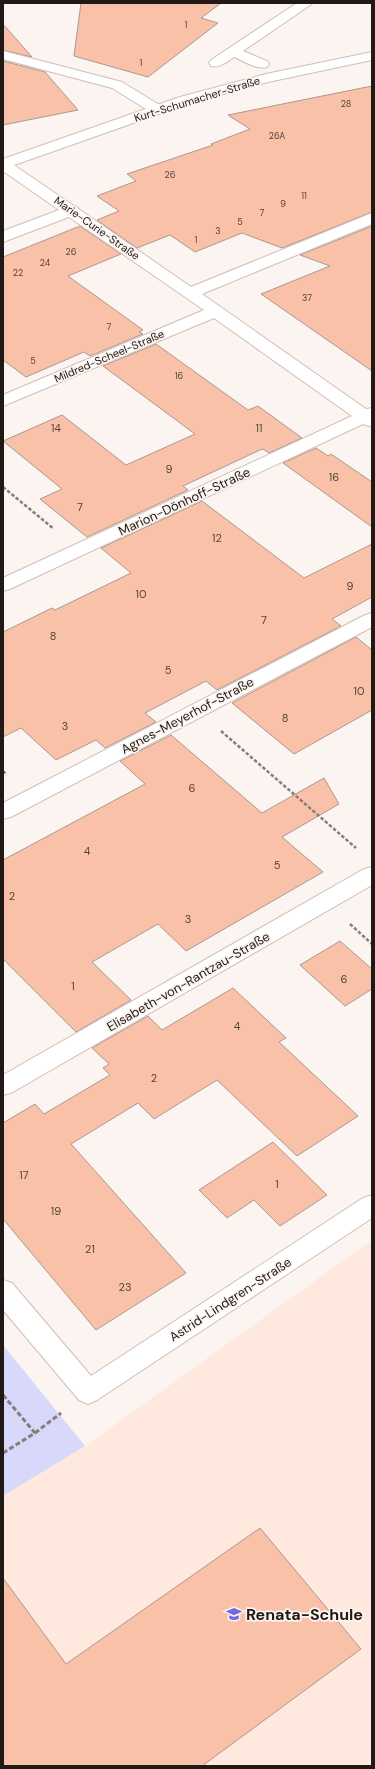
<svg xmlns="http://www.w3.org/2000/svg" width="375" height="1769" viewBox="0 0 375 1769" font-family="'DM Sans',sans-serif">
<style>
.built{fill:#ffe8de}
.green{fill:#d8d9fa}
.building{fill:#f8c1a8;stroke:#ab9890}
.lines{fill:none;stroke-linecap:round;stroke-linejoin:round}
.minor-casing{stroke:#d1beb5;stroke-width:2}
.secondary-casing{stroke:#d1beb5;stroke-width:2}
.path-far1{stroke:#857e7b;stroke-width:2.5;stroke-dasharray:3.5 2;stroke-linecap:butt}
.path{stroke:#857e7b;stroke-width:3;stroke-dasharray:5 2.5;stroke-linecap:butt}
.minor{fill:#fff;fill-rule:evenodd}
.secondary{fill:#fff;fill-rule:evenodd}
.labels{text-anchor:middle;stroke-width:3.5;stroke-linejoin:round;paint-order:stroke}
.far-number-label{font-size:9px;fill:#56433a}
.far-street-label{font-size:11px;fill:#201916;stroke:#fcf4f0}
.number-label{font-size:11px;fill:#56433a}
.street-label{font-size:13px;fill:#201916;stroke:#fcf4f0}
.near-poi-label{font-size:16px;font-weight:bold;fill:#201916;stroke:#fcf4f0;text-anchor:start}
</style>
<rect width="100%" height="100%" fill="#fcf4f0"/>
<!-- built -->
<path class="built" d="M372,1240v526h-369v-270l82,-50z"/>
<!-- green -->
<path class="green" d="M3,1345l82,101 -82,50z"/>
<!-- building -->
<path class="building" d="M81,3h140l-20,15 17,5 -70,54 -74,-21z
M3,24l29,33 -29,-7z
M3,61l42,11 33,38 -75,15z
M372,86v126l-90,36 -40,-15 -47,19 -25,-17 -33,13 -40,-28 22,-9 -22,-15 39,-15 -9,-7 86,-29 -2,-1 39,-15 -22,-14z
M80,226l41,28 -53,22 75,54 -4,2 4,2 -53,22 -6,-4 -58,25 -23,-17v-103z
M372,226v145l-111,-77 69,-28 -30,-11z
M156,344l92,66 10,-4 44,32 -33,15 -6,-4 -3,1 -77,36 5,4 -101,47 -47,-38 22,-10 -59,-48 59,-26 64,50 69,-31 -92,-68z
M316,448l12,8 3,-2 41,28v45l-89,-64z
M202,501l102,77 68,-34v53l-40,22 9,7 -124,64 -11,-9 -61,32 11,9 -51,26 -9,-8 -40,20 -35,-32 -18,9v-105l49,-24 3,2 76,-37 -30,-25z
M356,637l16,13v60l-78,44 -62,-51z
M171,735l91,78 62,-35 15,26 -57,33 41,35 -137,79 -28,-27 -66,38 39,38 -55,32 -73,-73v-99l142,-76 -25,-23z
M340,941l32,28v20l-27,17 -45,-41z
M233,988l53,50 -7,4 79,74 -61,40 -80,-76 -63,39 -16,-16 -67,41 115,129 -90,57 -93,-111v-96l32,-19 9,10 66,-39 -7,-7 6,-4 -17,-16 56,-32 14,14z
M273,1142l54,53 -47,31 -26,-26 -27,18 -28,-28z
M260,1528l101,121 -159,117h-199v-188l63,86z"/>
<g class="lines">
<!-- minor casing -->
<g class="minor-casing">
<path id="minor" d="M297,3h16l-70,48 24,10 2,3 -2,3c-11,3 -23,-6 -33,-10 -7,5 -14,11 -23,9l-2,-3 2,-3z
M3,51l119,31 39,24 2,3 -2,3 -5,1 -5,-1 -39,-24 -109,-29z
M3,159l5,2 66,45 3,1 3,3 111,77 181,-74v11l-170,70 164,115 6,-1v19l-9,-3 -353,165 -7,2v-13l349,-162 -138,-98 -211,88v-11l201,-85 -135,-93 -66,25v-11l56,-21 -56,-39z
M372,613v14l-361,190 -8,2v-16l362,-188z
M372,867v18l-361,208 -8,2v-20l361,-206z
M372,1195v23l-275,182 -9,4 -9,-4 -76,-90v-30l9,3 79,93 272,-178z"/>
</g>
<!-- secondary casing -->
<g class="secondary-casing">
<path id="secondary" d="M372,52v8l-104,22 -78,21 -187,66v-10l177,-62 86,-23z"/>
</g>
<!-- path-far1 -->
<path class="path-far1" d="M3,487l51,42
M221,731l135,117
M3,771l4,4
M350,924l22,20"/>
<!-- path -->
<path class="path" d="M3,1395l32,38 -32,20
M35,1433l26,-20"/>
<!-- minor -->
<use href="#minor" class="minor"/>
<!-- secondary -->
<use href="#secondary" class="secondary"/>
</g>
<!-- icons -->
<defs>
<g id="school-bare" transform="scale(1.2)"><path d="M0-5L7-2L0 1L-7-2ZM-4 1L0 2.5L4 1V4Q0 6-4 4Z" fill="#7367e2" stroke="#fcf4f0" stroke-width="2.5" paint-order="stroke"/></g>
</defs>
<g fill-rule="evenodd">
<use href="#school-bare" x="234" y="1614"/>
</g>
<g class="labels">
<!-- far-number labels -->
<g class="far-number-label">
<text x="186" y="28">1</text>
<text x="141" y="66">1</text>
<text x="346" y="107">28</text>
<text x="277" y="139">26A</text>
<text x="170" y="178">26</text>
<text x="304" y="199">11</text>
<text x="283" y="207">9</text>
<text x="262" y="216">7</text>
<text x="240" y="225">5</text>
<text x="218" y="234">3</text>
<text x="196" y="243">1</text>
<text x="71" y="255">26</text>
<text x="45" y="266">24</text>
<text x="18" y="276">22</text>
<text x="307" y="301">37</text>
<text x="109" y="330">7</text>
<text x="33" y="364">5</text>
<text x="179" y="379">16</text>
</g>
<!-- far-street labels -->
<g class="far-street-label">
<text transform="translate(197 99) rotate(-17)" y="4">Kurt-Schumacher-Straße</text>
<text transform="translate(97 228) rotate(35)" y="4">Marie-Curie-Straße</text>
<text transform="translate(109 356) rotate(-23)" y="4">Mildred-Scheel-Straße</text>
</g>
<!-- number labels -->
<g class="number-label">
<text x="56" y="432">14</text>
<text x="259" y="432">11</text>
<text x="169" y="473">9</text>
<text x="334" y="481">16</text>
<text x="80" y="511">7</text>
<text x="217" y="542">12</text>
<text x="350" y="590">9</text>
<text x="141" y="598">10</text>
<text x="264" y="624">7</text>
<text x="53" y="640">8</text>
<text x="168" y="674">5</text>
<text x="359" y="695">10</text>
<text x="285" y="722">8</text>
<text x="65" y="730">3</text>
<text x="192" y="792">6</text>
<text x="87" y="855">4</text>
<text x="277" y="869">5</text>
<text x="12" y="900">2</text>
<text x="188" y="923">3</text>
<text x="344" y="983">6</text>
<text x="73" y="990">1</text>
<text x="237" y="1030">4</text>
<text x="154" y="1082">2</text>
<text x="24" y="1179">17</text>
<text x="277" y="1188">1</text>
<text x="56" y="1215">19</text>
<text x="90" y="1253">21</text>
<text x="125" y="1291">23</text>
</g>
<!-- street labels -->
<g class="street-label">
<text transform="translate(184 501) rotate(-25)" y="5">Marion-Dönhoff-Straße</text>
<text transform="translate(187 715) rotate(-28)" y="5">Agnes-Meyerhof-Straße</text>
<text transform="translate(188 981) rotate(-30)" y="5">Elisabeth-von-Rantzau-Straße</text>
<text transform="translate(230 1299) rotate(-33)" y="5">Astrid-Lindgren-Straße</text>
</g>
<!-- near-poi labels -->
<g class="near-poi-label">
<text x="246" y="1620">Renata-Schule</text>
</g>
</g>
<!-- border -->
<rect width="375" height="1769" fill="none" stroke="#201916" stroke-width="8"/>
</svg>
